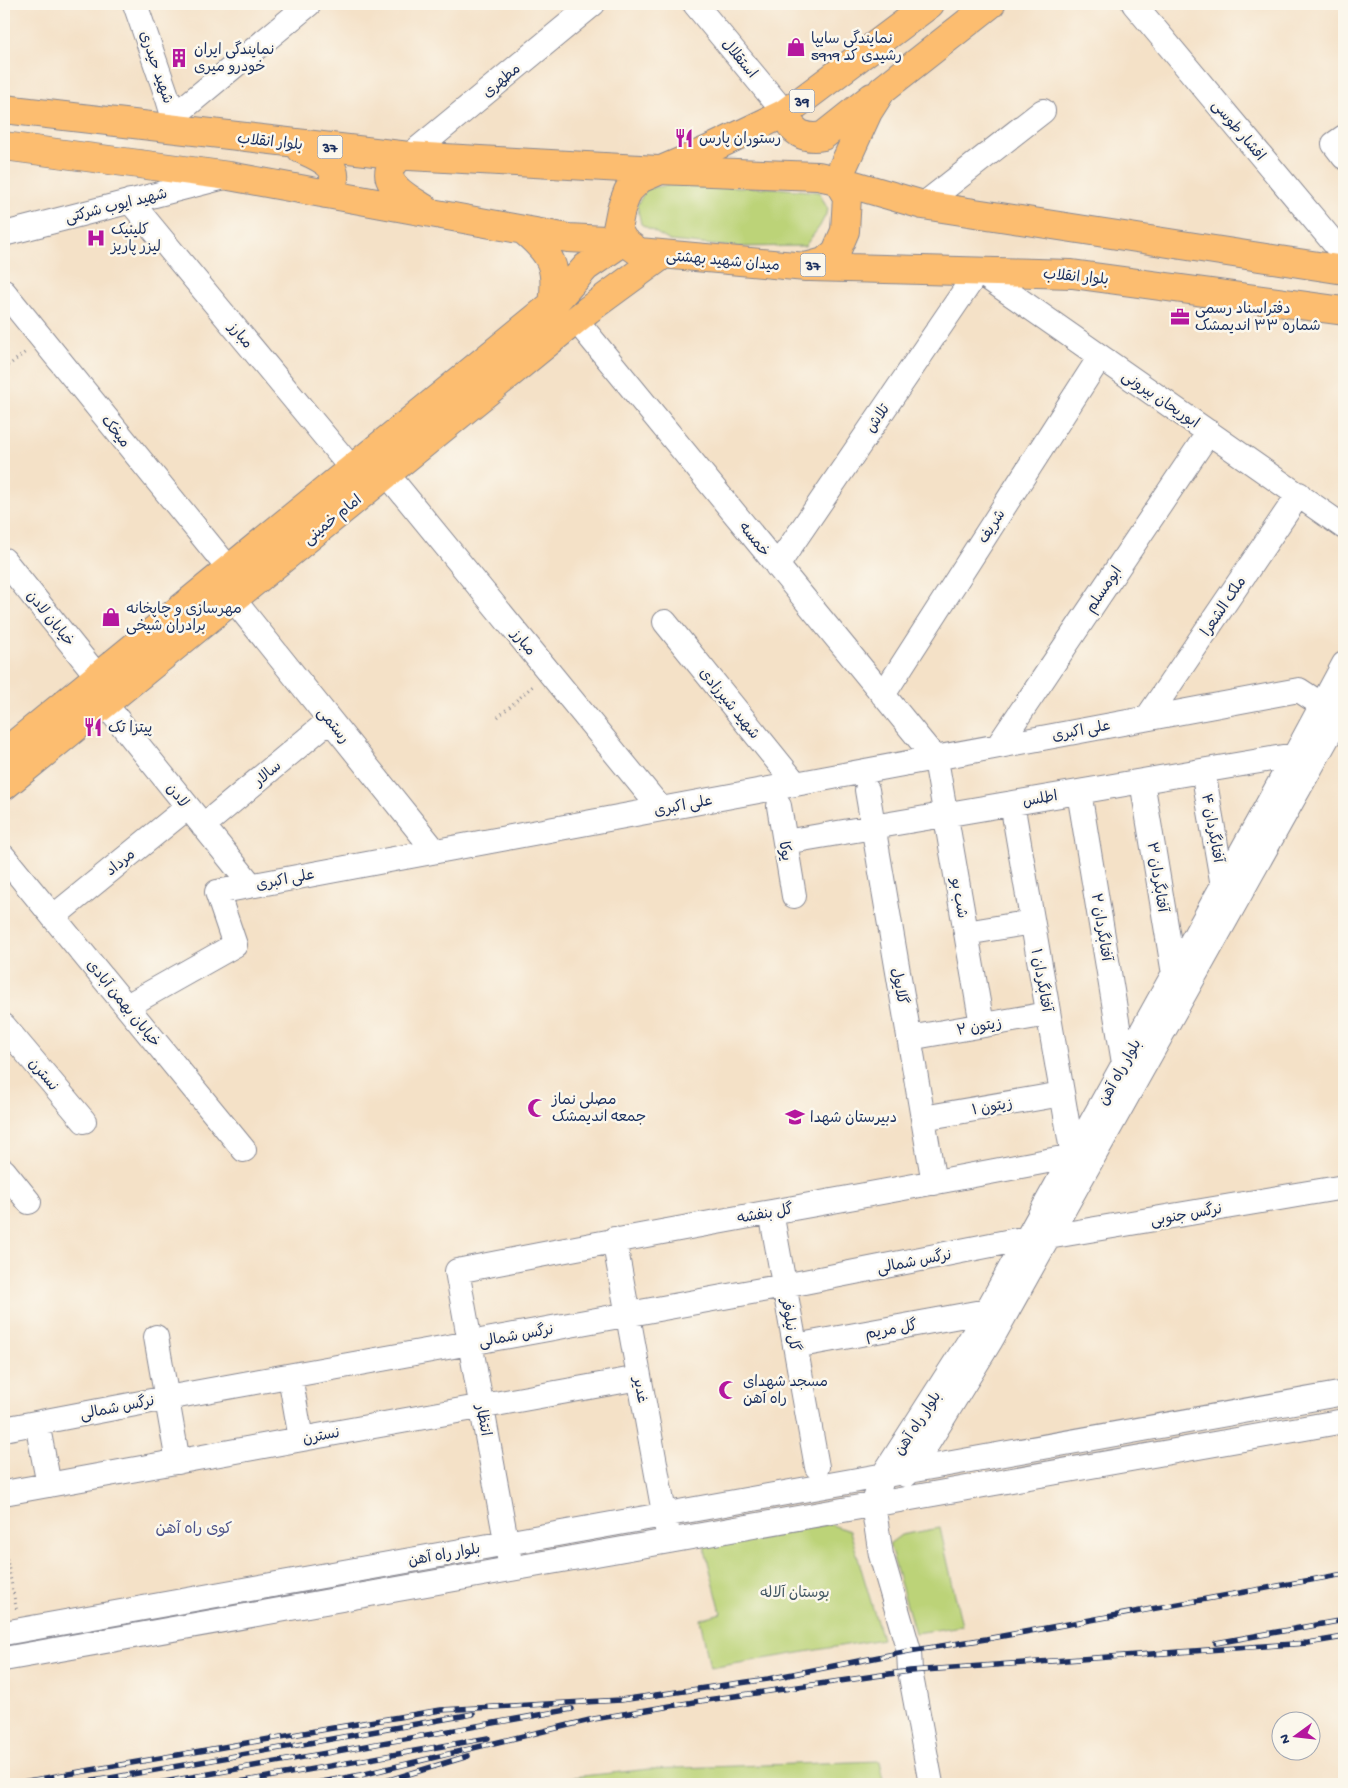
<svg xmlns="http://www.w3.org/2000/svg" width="1348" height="1788" viewBox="0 0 1348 1788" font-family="'Gochi Hand','Playpen Sans Arabic',sans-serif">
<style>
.green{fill:#bcd378;stroke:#6c816b}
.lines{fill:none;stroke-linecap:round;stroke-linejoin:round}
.minor-casing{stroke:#888892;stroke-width:26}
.major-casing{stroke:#888892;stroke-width:30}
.path{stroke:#888892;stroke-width:3;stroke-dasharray:1 4;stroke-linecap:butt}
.minor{stroke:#fff;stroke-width:24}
.major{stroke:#fcbd6f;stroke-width:28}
.rail-casing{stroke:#1b2f5e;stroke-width:5.5}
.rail{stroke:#fbf7ec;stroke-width:4;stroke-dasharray:11;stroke-linecap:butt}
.labels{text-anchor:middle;stroke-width:5;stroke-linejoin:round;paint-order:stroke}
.shield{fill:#fbf7ec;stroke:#5e6b89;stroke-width:1}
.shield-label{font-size:14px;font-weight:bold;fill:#1b2f5e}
.poi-label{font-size:15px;fill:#1b2f5e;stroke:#fbf7ec;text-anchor:start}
.street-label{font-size:15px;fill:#1b2f5e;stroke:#fbf7ec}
.park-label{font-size:15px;fill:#435864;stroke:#fbf7ec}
.neighbourhood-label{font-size:16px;fill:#51578c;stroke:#fbf7ec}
</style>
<rect width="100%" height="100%" fill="#fbf7ec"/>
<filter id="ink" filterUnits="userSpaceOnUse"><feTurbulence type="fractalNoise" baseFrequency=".02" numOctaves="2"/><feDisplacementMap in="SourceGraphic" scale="10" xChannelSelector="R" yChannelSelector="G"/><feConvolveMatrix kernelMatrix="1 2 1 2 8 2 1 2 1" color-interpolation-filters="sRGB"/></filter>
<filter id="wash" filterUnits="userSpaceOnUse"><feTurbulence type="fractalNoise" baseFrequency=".0096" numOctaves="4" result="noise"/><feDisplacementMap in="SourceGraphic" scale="20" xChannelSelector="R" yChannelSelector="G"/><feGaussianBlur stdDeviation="1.12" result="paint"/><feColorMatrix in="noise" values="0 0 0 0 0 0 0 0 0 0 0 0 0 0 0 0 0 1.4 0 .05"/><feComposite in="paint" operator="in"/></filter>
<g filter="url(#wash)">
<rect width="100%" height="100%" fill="#f4e1c7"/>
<!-- green -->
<path class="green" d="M673,185l102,3 44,4 9,18 -8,16 -15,20 -72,1 -63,-6 -29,-17 -4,-19 10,-17z
M829,1524l21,7 32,108 -172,29 -10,-49 21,-6 -17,-67z
M940,1528l22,98 -47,7 -26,-89 12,-9z
M880,1761l5,23h-379l144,-15z"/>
</g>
<g filter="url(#ink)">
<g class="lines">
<!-- minor casing -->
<g class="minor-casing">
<path id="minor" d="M135,4l33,95 9,30
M695,4l90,109
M1134,4l210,251
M174,116l135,-112
M1344,137l-10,7 10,13
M409,156l184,-152
M130,201l222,268
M923,205l120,-94
M4,234l221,-57
M4,292l225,277
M576,320l359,438
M387,474l274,335
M4,560l94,117
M777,566l201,-295 366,256
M233,599l202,252
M665,622l131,162
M883,695l217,-338
M105,704l146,181
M1147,718l152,-224
M998,746l211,-314
M938,771l44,254
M1203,771l20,115
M1142,781l32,193
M867,790l67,393
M1079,792l45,271
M779,806l15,90
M203,826l127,-106
M785,842l510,-87
M4,857l240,293
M53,917l135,-110
M966,933l66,-11
M127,1006l108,-61 -18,-53 1082,-202 23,15
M4,1026l80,95
M909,1038l139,-24
M923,1118l139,-24
M4,1171l25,31
M771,1212l46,255
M614,1239l53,290
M156,1337l22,125
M795,1346l192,-35
M290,1376l11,63
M37,1423l12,62
M4,1429l163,-31 617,-112 243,-48 21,-1 296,-50
M906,1475l6,-6 79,-129 353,-632
M4,1493l635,-115
M509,1557l-52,-286c205,-41 411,-75 616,-115l-61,-353
M4,1633l1340,-240
M4,1659l1340,-238
M931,1784l-21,-113 -1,-20 -28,-96 -8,-50 11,-31 91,-142 320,-577 49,-91"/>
</g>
<!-- major casing -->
<g class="major-casing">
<path id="major" d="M991,4l-109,86 -14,22 -31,68 86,25 421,65
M4,109l405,47 249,14 160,6 19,4 10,17 -2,34 -9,21 -12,10 -18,5 -167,-15 -15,-11 -7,-12 4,-20 7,-18 12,-12 70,-30 75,-36 145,-109
M785,113c6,19 19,27 38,23l49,-39
M4,146l225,30 339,62 56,3
M301,149c20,9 47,19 25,45
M401,155c-30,24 4,41 23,53
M523,230c29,24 35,37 30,74
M810,267l262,7 272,37
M4,753l549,-449 33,-37 38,-26
M4,786l584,-476 75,-55"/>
</g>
<!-- path -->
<path class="path" d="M4,369l23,-18
M498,717l37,-33
M4,1544l13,68"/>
<!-- minor -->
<use href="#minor" class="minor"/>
<!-- major -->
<use href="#major" class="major"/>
<!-- rail casing -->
<g class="rail-casing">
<path id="rail" d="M1216,1643l128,-23
M11,1784l310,-54 120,-20 180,-10 147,-21 141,-28 77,-12 358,-65
M76,1784l397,-70
M153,1784l419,-75
M228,1784l260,-46
M311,1784l50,-9 233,-56 106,-18 210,-30 398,-28 36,-6
M367,1784l19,-3 82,-25"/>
</g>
<!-- rail -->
<use href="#rail" class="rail"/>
</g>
</g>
<!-- icons -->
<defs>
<g id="shop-bare" transform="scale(1.5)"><path d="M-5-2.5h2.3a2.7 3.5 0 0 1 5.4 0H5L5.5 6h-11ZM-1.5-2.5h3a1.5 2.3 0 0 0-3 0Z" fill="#b5179e" stroke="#fbf7ec" stroke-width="2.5" paint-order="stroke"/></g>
<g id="building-bare" transform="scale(1.5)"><path d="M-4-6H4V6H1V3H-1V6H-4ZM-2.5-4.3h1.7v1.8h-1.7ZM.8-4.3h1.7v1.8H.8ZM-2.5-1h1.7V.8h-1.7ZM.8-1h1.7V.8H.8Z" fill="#b5179e" stroke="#fbf7ec" stroke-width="2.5" paint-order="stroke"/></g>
<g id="restaurant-bare" transform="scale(1.5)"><path d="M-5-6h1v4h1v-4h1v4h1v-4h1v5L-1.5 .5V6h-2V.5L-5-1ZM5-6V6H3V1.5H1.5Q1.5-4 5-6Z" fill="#b5179e" stroke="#fbf7ec" stroke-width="2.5" paint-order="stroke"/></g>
<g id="hospital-bare" transform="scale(1.5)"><path d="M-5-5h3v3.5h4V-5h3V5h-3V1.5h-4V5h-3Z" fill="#b5179e" stroke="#fbf7ec" stroke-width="2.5" paint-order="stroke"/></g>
<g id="office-bare" transform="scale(1.5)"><path d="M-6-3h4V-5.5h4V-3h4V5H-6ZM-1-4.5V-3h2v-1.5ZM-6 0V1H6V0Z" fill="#b5179e" stroke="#fbf7ec" stroke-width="2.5" paint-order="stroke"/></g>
<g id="mosque-bare" transform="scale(1.5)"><path d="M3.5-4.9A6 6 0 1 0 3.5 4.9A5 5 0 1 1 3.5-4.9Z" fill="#b5179e" stroke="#fbf7ec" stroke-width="2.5" paint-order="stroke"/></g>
<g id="school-bare" transform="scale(1.5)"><path d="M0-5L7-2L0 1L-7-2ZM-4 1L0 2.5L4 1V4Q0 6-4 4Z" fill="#b5179e" stroke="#fbf7ec" stroke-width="2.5" paint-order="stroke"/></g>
</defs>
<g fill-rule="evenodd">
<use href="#shop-bare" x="796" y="47"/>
<use href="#building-bare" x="179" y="58"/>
<use href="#restaurant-bare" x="684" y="138"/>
<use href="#hospital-bare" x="96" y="238"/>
<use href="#office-bare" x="1180" y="317"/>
<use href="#shop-bare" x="111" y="617"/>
<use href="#restaurant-bare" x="93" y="727"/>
<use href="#mosque-bare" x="537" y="1108"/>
<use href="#school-bare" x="795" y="1117"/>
<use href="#mosque-bare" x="728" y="1390"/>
</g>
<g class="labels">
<!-- shield labels -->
<g class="shield">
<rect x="789.5" y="89.5" width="25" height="23" rx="4"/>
<rect x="317.5" y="135.5" width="25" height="23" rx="4"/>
<rect x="800.5" y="253.5" width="25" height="23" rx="4"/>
</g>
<g class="shield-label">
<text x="802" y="106">39</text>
<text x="330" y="152">37</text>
<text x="813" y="270">37</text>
</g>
<!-- poi labels -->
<g class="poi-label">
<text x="811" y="43">نمایندگی سایپا<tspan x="811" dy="17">رشیدی کد 5919</tspan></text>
<text x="194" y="54">نمایندگی ایران<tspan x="194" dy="17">خودرو میری</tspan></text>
<text x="699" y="143">رستوران پارس</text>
<text x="111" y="234">کلینیک<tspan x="111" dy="17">لیزر پاریز</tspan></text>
<text x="1195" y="313">دفتراسناد رسمی<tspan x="1195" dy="17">شماره ۳۳ اندیمشک</tspan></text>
<text x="126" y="613">مهرسازی و چاپخانه<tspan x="126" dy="17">برادران شیخی</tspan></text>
<text x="108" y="732">پیتزا تک</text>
<text x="552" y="1104">مصلی نماز<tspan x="552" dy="17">جمعه اندیمشک</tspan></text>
<text x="810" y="1122">دبیرستان شهدا</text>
<text x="743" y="1386">مسجد شهدای<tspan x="743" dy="17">راه آهن</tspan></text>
</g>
<!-- street labels -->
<g class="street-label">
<text transform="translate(740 58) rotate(50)" y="5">استقلال</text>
<text transform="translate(157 67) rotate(71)" y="5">شهید حیدری</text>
<text transform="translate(501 80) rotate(-40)" y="5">مطهری</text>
<text transform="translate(1239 130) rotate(50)" y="5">افشار طوسی</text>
<text transform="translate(270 141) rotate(6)" y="5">بلوار انقلاب</text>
<text transform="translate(116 205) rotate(-14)" y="5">شهید ایوب شرکتی</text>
<text transform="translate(723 260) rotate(5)" y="5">میدان شهید بهشتی</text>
<text transform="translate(1076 276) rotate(5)" y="5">بلوار انقلاب</text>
<text transform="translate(241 335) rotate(50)" y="5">مبارز</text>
<text transform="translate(1161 399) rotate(34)" y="5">ابوریحان بیرونی</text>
<text transform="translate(877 418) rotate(-56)" y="5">تلاش</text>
<text transform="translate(116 431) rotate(51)" y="5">میخک</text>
<text transform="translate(332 519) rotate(-39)" y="5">امام خمینی</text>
<text transform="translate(991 526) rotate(-57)" y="5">شریف</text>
<text transform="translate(755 539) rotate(51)" y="5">خمسه</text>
<text transform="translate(1103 589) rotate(-56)" y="5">ابومسلم</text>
<text transform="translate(1223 606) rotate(-56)" y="5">ملک الشعرا</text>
<text transform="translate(51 618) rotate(51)" y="5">خیابان لادن</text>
<text transform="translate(524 642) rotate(51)" y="5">مبارز</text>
<text transform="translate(730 703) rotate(51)" y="5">شهید شیرزادی</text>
<text transform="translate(334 725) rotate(51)" y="5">رستمی</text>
<text transform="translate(1081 730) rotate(-11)" y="5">علی اکبری</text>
<text transform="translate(267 773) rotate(-40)" y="5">سالار</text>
<text transform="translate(178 795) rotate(51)" y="5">لادن</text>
<text transform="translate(1040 798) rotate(-10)" y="5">اطلس</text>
<text transform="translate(683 805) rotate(-11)" y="5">علی اکبری</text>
<text transform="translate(1213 828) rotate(80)" y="5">آفتابگردان ۴</text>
<text transform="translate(786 851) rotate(80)" y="5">یوکا</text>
<text transform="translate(120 862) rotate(-39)" y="5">مرداد</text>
<text transform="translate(1158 877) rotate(81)" y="5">آفتابگردان ۳</text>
<text transform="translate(285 879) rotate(-11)" y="5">علی اکبری</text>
<text transform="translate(960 898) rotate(80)" y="5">شب بو</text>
<text transform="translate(1102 927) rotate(81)" y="5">آفتابگردان ۲</text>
<text transform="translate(1042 980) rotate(80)" y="5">آفتابگردان ۱</text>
<text transform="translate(900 986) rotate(80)" y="5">گلایول</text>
<text transform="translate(124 1003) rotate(51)" y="5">خیابان بهمن آبادی</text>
<text transform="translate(979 1026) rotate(-10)" y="5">زیتون ۲</text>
<text transform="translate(1119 1072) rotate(-61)" y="5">بلوار راه آهن</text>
<text transform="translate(44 1074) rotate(50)" y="5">نسترن</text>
<text transform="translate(992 1106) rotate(-10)" y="5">زیتون ۱</text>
<text transform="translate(765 1213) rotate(-10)" y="5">گل بنفشه</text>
<text transform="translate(1186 1214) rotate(-10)" y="5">نرگس جنوبی</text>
<text transform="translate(914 1261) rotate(-11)" y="5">نرگس شمالی</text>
<text transform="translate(791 1325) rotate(80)" y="5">گل نیلوفر</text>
<text transform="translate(891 1329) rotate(-10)" y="5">گل مریم</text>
<text transform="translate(516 1335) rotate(-10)" y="5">نرگس شمالی</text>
<text transform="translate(641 1390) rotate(80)" y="5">غدیر</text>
<text transform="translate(117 1407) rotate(-11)" y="5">نرگس شمالی</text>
<text transform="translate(484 1420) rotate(80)" y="5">انتظار</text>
<text transform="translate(917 1423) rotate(-57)" y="5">بلوار راه آهن</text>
<text transform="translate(321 1435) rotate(-10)" y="5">نسترن</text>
<text transform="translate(444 1554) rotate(-10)" y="5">بلوار راه آهن</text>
</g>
<!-- park labels -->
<g class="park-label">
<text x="795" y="1597">بوستان آلاله</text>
</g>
<!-- neighbourhood labels -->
<g class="neighbourhood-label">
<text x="194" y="1533">کوی راه آهن</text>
</g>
</g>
<!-- margin -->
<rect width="1348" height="1788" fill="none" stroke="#fbf7ec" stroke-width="20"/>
<!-- north arrow -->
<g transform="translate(1296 1736) rotate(255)"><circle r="24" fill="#fbf7ec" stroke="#a1a7b3"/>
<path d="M0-4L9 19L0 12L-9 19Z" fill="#b5179e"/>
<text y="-8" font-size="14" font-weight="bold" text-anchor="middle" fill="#1b2f5e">N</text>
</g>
</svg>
